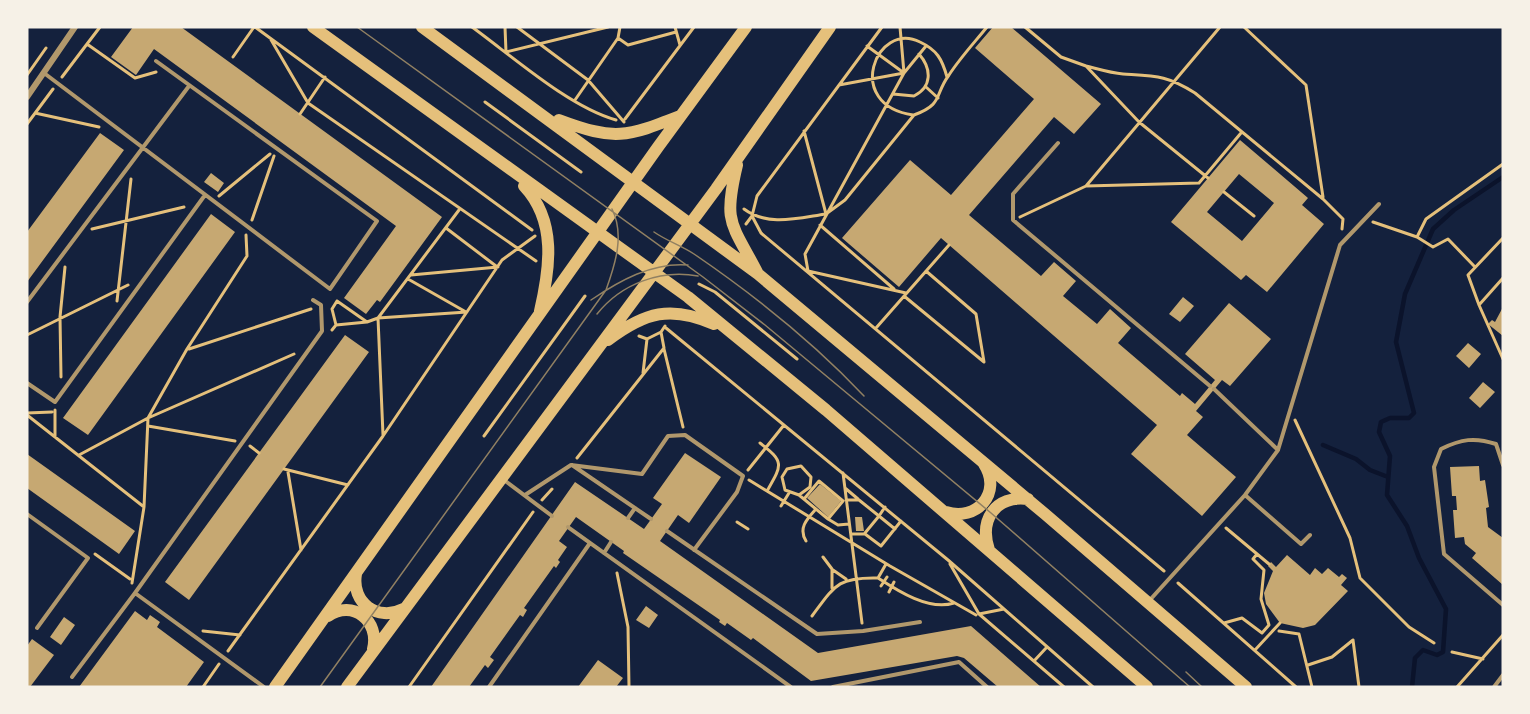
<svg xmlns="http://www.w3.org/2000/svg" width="1530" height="714" viewBox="0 0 1530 714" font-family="Ubuntu,sans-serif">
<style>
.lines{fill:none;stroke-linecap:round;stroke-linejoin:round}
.stream{stroke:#0b132b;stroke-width:4.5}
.building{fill:#c6a872;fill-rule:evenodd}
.path{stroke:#e5c07b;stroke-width:3}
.service{stroke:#b1986c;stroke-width:4}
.minor{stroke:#b1986c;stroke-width:6}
.primary{stroke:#e5c07b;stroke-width:12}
.tram{stroke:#918062;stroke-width:1.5}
</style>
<rect width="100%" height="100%" fill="#14213d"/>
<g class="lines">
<!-- stream -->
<path class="stream" d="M1323,445l33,14 14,11 18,7
M1412,687l3,-29 8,-8 14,5 6,-3 3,-43 -27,-51 -12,-32 -20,-31 3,-39 -11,-24 2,-10 9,-4h19l5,-5 -18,-71 9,-48 28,-65 21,-19 49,-33"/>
</g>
<!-- building -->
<path class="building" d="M133,27h48l261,190 -62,85 -3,-2 -11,14 -22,-16 52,-72 -242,-177 -18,26 -25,-18z
M993,27h18l90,77 -27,30 -20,-17 -85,98 72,61 13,-14 22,19 -13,15 34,28 13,-15 21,19 -13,15 62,53 2,-3 13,11 20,-24 -30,-26 44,-51 42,36 -41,47 -8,-6 -26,31 7,6 -16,18 49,42 -34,39 -71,-62 26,-29 -216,-187 -42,49 -57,-49 68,-78 41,35 83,-96 -59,-51z
M100,133l24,17 -97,132v-50z
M1240,140l68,58 -6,7 22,19 -57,68 -21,-17 -5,5 -70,-58zM1239,174l35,29 -32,38 -35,-29z
M211,173l13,10 -6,9 -14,-10z
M211,214l24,18 -147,203 -25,-17z
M1183,297l11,9 -14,16 -11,-8z
M1503,307v29l-15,-12 4,-4 3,2z
M345,335l24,17 -180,248 -24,-18z
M1468,343l13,11 -12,14 -13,-12z
M1483,382l12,10 -15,16 -11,-10z
M685,453l36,24 -32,46 -11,-8 -18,26 158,112 153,-27 70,61h-43l-34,-29 -7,-2 -146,25 -58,-43 -2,2 -24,-17 -2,3 -6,-4 1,-2 -97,-67 1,-2 -48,-34 -17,24 8,6 -9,13 2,2 -4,6 -2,-2 -30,42 3,2 -4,7 -3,-2 -30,42 4,3 -6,8 -3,-3 -16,22h-38l144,-205 69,47 18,-25 -9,-6z
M27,454l108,77 -16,23 -92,-66z
M1479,466l1,15 5,-1 4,27 -3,1 2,19 15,11v47l-31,-27 4,-5 -11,-9 -1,-7 -9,1 -2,-28h4l-1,-14h-4l-2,-29z
M820,484l21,17 -13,16 -21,-19z
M855,517h7l2,14h-8z
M1287,555l23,20 5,-7 7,6 6,-6 11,9 3,-3 5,4 -6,7 7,6 -33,34 -12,3 -23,-5 -14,-19 -2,-11 9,-22 -5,-5 3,-4 5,5z
M646,606l12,9 -9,13 -13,-8z
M135,611l12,9 3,-5 10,7 -3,5 47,35 -18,25h-107z
M64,617l11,8 -14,20 -11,-8z
M32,639l22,16 -24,32h-3v-41z
M598,660l25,18 -7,9h-38z"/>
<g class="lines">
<!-- path -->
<path class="path" d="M100,27l-13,17 48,34 21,-6
M255,27l277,203
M472,27c40,29 97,80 144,93
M505,27l1,25 102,-25
M517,27l71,53 36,42
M675,27l5,18
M900,27l4,46 -99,181 3,17 98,22
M1025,27l36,30 25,9 53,56 69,56
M1244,27l62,58 17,112
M270,38l38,65 228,158
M618,38l10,7 48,-13
M867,46l37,27
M233,57l21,-30
M1086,66c12,3 25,7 37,8 32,2 44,1 72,19l128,106 20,20 -1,10
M27,75l19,-27
M62,77l25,-33
M839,85l65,-12 22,-27
M926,87l12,11
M893,94l21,2c18,-9 18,-27 5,-42
M575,100l43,-62 2,-11
M485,102l96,70
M35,113l64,14
M300,114l25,-37
M913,115c-70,-10 -37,-95 7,-73 17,8 22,17 27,35
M625,119l69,-92
M27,124l26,-35
M804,131l22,83 19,-14 69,-85c30,-11 20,-20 35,-40 11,-17 25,-32 38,-48
M1086,186l113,-3 42,-50
M1224,192l30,24
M219,196l51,-42
M744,209c24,18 54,9 82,5
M752,216l9,17 403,338
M1020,217l66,-31 134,-159
M252,220l22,-64
M1373,222l44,15 16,10 15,-8 27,28
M746,224l6,-8 5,-20 125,-169
M820,225l74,64
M446,228l50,38
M92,229l92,-22
M1417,237l9,-18 77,-55
M411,275l87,-8
M1503,278l-24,27 24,54
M408,279l58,33
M699,284l16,8 82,67
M904,296l80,66 -8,-48 -50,-43
M117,301l14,-122
M337,301l30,21 11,-4 81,-108
M1479,305l-11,-30 35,-37
M336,325l31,-3
M666,328l282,232 145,127
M876,328l73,-83
M332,330l4,-5 -4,-16 5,-8
M27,335l101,-50
M639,336l8,3 14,-7
M189,349l122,-40
M664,349l19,78
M643,373l4,-34
M61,377l-1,-60 5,-50
M55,410v27
M27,413l25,-1
M27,415l117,92
M1295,420l55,118 10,40 49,49 25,16
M148,426l87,15
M383,435l-5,-117 89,-6
M484,436l101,-140
M760,443c25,19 22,22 7,48
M250,446l9,7
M79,455l69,-37 146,-64
M577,458l87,-110 -3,-16 4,-6
M284,469l64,16
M748,470l36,-45
M288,472l13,78
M843,473l19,150
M749,480l141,86 86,49
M845,488l13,11
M799,495l11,-8 1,-10 -10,-11 -14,3 -5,8 3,13 14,5 29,24 15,-18 -24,-20 -15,18
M542,500l10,-11
M846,500h13l20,16 6,-9
M781,506l8,-13
M828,519l10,6 11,-1
M737,522l11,7
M1226,528l43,36
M865,533l14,-17 16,13
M851,534h14l16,12 20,-25
M806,541c-8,-13 1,-22 10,-32
M95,554l35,25
M823,557l9,12v19
M886,564l-8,14c20,13 51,33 76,25
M950,564l29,50 85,73
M833,570l13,9
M617,573l11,54 1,60
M132,583l12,-76 4,-89 39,-69 60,-93 -1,-21
M1178,583l118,104
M881,586l6,-9
M889,592l5,-10
M979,614l25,-5
M812,616c23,-31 26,-39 66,-38
M1224,623l18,-5 20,15 7,-8 -8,-26 3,-29 -11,-11 4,-5
M203,631l37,4
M1279,631l20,3 13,53
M1353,640l6,47
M1255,650l25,-27
M228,651l155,-215 119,-176 33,-24
M1452,652l31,7
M1034,661l13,-14
M1308,665l24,-8 21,-17
M203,687l16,-23
M409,687l124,-175
M1457,687l46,-52"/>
<!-- service -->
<path class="service" d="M44,73l286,216 47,-68 -221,-160
M1058,143l-45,51v26l197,166
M27,302l162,-216
M27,383l28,19 150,-207
M1214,389l64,61
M572,465l79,54
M1503,465l-7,-21c-21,-7 -35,-5 -55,5l-7,18 10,87 59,51
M504,480l48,36
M525,495l46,-30 71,9 26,-38 17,-1 58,41 -6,16 -43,58
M1245,495l56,49 9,-9
M27,514l61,44 -51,70
M628,518l7,-10
M568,527l223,160
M667,531l150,103 46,-3 57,-9
M604,553l7,-11
M135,593l187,-262 -1,-26 -8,-5
M1149,601l96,-106 33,-45 62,-205 39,-41
M72,677l63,-84 129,94
M489,687l101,-144
M833,687l126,-25 28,25
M1494,687l9,-12"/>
<!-- minor -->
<path class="minor" d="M27,97l48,-70"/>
<!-- primary -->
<path class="primary" d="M313,27l375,270 138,113 321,277
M422,27l336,247 287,240 201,173
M559,120c56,21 67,17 121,-4
M737,165c-14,58 -6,57 20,107
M524,186c33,35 26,82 16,125
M608,340c37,-28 63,-35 106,-16
M946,512c30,10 57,-19 38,-48
M989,550c-10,-30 6,-55 39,-51
M356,574c-5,29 22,48 47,35
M328,616c25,-17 52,5 45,33
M275,687l383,-540 88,-120
M347,687l369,-498 114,-162"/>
<!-- tram -->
<path class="tram" d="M357,27l346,250 62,48 226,188 199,174
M654,232c13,9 28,14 40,22 60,41 120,89 170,142
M591,300c28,-19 61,-38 97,-35
M597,314c24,-30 63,-45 101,-38
M1186,672l16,15
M320,687l286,-397c9,-25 19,-55 6,-81"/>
</g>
<!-- border -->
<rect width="1530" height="714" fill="none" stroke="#f6f1e7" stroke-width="57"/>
</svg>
